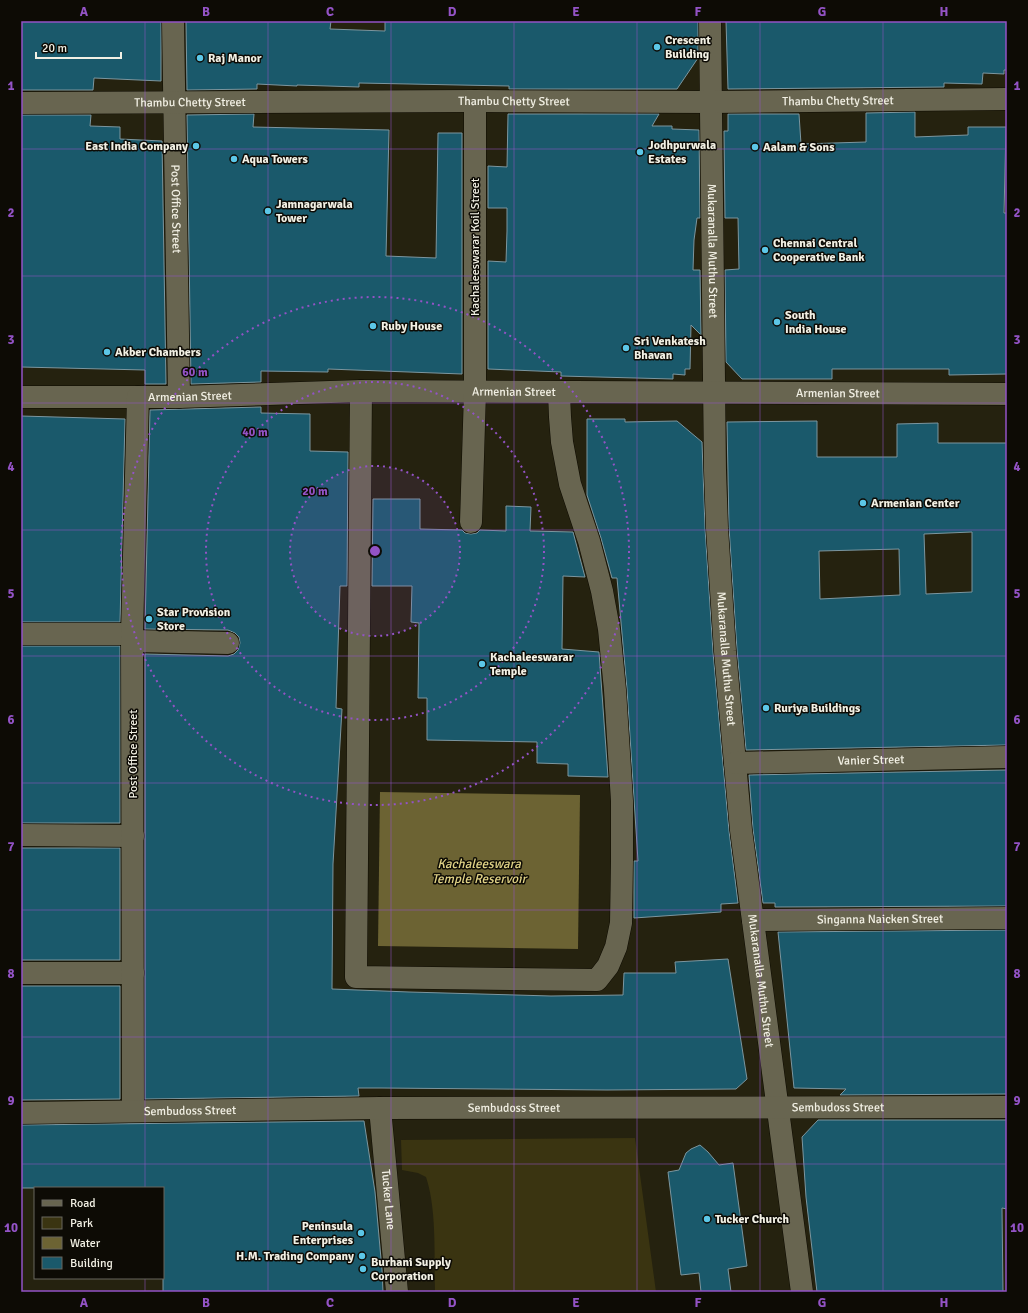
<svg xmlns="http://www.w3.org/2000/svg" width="1028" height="1313" viewBox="0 0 1028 1313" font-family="Signika,sans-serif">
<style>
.green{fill:#3a3411}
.water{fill:#6c6333}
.building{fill:#1a596b;stroke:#7c969f;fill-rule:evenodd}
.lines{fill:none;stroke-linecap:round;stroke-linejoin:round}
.minor-casing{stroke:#0e0b00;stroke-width:23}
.minor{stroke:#686550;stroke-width:22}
.grid{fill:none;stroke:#9353c6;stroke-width:1;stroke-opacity:0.55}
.ring{fill:none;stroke:#9353c6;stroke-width:2;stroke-dasharray:2 4}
.poi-dot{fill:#5cc7e7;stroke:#0d0b05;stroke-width:1.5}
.labels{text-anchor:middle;stroke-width:3;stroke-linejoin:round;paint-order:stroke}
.poi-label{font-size:12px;font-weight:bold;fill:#f2f0e4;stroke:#0d0b05;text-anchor:start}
.street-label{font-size:12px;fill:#f2f0e4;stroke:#0d0b05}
.water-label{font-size:13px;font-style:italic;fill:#e0d286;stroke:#0d0b05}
.centre{fill:#9353c6;stroke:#0d0b05;stroke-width:2}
.ring-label{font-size:12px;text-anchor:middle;font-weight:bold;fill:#9353c6;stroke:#0d0b05;stroke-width:3;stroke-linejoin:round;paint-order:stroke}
.neatline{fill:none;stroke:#9353c6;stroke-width:1.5}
.grid-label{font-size:13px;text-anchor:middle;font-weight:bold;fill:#9353c6}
</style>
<rect width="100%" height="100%" fill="#25220f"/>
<!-- green -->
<path class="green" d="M635,1138l21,154h-221c-1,-36 2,-82 -9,-115l-8,-4 -16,-3 -1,-30z"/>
<!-- water -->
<path class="water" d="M380,792l200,3 -2,154 -200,-3z"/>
<!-- building -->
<path class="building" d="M21,21h140v60l-67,-3 -1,12h-72z
M186,21h145l-1,8 55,2v-10h313v37l-21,31h-168v-3l-150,-3v4l-62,-2v1l-40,-2v5l-70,1z
M726,21h281v49h-3v4l-21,-1 -1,11 -38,-1v4l-216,2z
M915,112v25l53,-2v-8h38l-2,86h3v161l-58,1v-6h-117v10h-90l-16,-17 -1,-92 14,-1 -1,-51h-13l-1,-87h4v-17h71l2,30 65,-2v-29z
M254,114l-1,13 136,3 -3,126 50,2 2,-125h24v241l-134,-5v3l-67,-1v11l-70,2 -4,-269z
M508,114h151l-7,12h20v3l27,1 1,88h-3l-3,22 -1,30h7l1,65 -10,-10 -1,44h-5v6l-12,-1v5l-112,-3v-4l-73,-3v-108l18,1 1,-31v-23h-19v-42l19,1z
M21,115h70l-1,11 30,1v12l42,2 4,243h-21v-14l-124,-3z
M261,407v6l49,1v37l38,1 -1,134h-7l-4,122 6,1 -9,155 -1,125 77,3 142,4 72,-1 1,-22h52l-1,-11 53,-3 19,120 -11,10 -129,1 -226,-2h-23l1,8 -214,3v-445l83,2 6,-2 4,-4 2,-7 -1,-6 -4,-4 -7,-3 -83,-1 5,-219z
M21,416l104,3 -5,203h-99z
M587,419h38v3l52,-1 25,21 3,86 8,124 16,179 9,72 -17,1v8l-87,6v-57h4l-11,-172 -10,-111h-5l-11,-40 -14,-43z
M817,421v36h80v-33l41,-1v20h69v302l-261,5 -9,-100 -8,-123 -2,-105zM972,532v60l-46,2 -2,-60zM899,549l1,46 -80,4 -1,-48z
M373,499h47v30l42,1 3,3 6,1 6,-1 3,-3 26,1v-25l25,1 -1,24 43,1 12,45 -22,-1 -1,73 37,3 9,125 -40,-1v-12l-31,-1v-21l-110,-2v-42h-9l1,-75 -8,-1 1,-36h-40z
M21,646h99v177h-99z
M1007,770v136l-232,1v-4h-12l-10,-74 -4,-54z
M21,848h99v112h-99z
M1007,930v164l-167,1 6,-6 -52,-1 -16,-156z
M21,986h99v113l-99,1z
M818,1120h189v89l-5,-1 1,84h-186l-11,-95 -4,-60z
M364,1121l11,71 7,78 1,22h-220v-104h-142v-63z
M700,1145l8,7 11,13 14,-2 14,103 -19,3 3,23h-30l-2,-19 -18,2 -13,-103 11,-2 7,-17 5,-4z"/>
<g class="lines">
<!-- minor casing -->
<g class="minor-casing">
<g id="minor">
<path id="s1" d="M173,21l6,376"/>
<path id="s2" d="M710,21l5,449 2,58 8,123 16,179 61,462"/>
<path id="s3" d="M21,103l454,-2 236,1 296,-3"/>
<path d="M361,391l-5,586 241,3 11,-14 8,-19 5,-24 1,-62v-60l-7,-111 -6,-61 -7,-38 -13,-50 -19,-57 -8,-42 -2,-25 -1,-24"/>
<path id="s4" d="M21,397h158l182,-6 646,3"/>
<path d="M471,522l4,-130v-291"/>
<path d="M21,634h111"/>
<path d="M133,641l95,2"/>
<path id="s5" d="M735,763l272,-6"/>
<path d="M21,835l112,1"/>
<path id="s6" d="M753,920l254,-2"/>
<path d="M21,973h112"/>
<path id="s7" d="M380,1108l17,184"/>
<path d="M133,1111l-1,-477 6,-237"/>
<path id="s8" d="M21,1113l359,-5 627,-1"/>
</g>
</g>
<!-- minor -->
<use href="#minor" class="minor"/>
</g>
<!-- grid -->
<path class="grid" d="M145,21v1167M268,21v1271M391,21v1271M514,21v1271M637,21v1271M760,21v1271M883,21v1271M21,149h986M21,276h986M21,403h986M21,530h986M21,656h986M21,783h986M21,910h986M21,1037h986M21,1164h986M145,1278v14"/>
<!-- distance rings -->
<circle cx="375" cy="551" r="85" fill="#9353c6" fill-opacity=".12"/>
<g class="ring">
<circle cx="375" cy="551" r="85"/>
<circle cx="375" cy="551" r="169"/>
<circle cx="375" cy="551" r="254"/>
</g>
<!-- markers -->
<g class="poi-dot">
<circle cx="657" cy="47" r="4"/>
<circle cx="200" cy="58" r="4"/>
<circle cx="196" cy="146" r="4"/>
<circle cx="755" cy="147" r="4"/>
<circle cx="640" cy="152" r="4"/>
<circle cx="234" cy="159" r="4"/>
<circle cx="268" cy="211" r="4"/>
<circle cx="765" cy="250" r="4"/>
<circle cx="777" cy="322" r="4"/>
<circle cx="373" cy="326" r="4"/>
<circle cx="626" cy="348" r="4"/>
<circle cx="107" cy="352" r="4"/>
<circle cx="863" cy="503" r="4"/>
<circle cx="149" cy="619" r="4"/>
<circle cx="482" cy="664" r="4"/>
<circle cx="766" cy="708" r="4"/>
<circle cx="707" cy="1219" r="4"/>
<circle cx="361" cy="1233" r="4"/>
<circle cx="362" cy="1256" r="4"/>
<circle cx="363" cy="1269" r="4"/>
</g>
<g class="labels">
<!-- poi labels -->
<g class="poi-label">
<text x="665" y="44">Crescent<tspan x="665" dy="14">Building</tspan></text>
<text x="208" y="62">Raj Manor</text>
<text x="648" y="149">Jodhpurwala<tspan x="648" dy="14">Estates</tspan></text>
<text x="188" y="150" text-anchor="end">East India Company</text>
<text x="763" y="151">Aalam &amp; Sons</text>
<text x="242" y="163">Aqua Towers</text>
<text x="276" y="208">Jamnagarwala<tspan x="276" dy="14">Tower</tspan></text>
<text x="773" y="247">Chennai Central<tspan x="773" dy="14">Cooperative Bank</tspan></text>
<text x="785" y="319">South<tspan x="785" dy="14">India House</tspan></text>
<text x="381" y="330">Ruby House</text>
<text x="634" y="345">Sri Venkatesh<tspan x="634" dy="14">Bhavan</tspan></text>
<text x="115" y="356">Akber Chambers</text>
<text x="871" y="507">Armenian Center</text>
<text x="157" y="616">Star Provision<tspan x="157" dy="14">Store</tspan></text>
<text x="490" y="661">Kachaleeswarar<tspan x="490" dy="14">Temple</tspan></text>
<text x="774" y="712">Ruriya Buildings</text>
<text x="715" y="1223">Tucker Church</text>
<text x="353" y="1230" text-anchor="end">Peninsula<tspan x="353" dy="14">Enterprises</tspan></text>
<text x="354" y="1260" text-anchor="end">H.M. Trading Company</text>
<text x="371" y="1266">Burhani Supply<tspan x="371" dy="14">Corporation</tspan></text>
</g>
<!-- street labels -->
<g class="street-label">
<text dy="4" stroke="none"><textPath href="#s3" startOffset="817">Thambu Chetty Street</textPath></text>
<text dy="4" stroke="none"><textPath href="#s3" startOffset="493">Thambu Chetty Street</textPath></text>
<text dy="4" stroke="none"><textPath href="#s3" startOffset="169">Thambu Chetty Street</textPath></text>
<text dy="4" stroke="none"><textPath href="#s1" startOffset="188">Post Office Street</textPath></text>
<text transform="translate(475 247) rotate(-90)" y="4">Kachaleeswarar Koil Street</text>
<text dy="4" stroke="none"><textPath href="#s2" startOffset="230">Mukaranalla Muthu Street</textPath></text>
<text dy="4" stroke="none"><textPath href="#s4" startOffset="493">Armenian Street</textPath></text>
<text dy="4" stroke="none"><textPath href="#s4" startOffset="817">Armenian Street</textPath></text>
<text dy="4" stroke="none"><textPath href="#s4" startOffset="169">Armenian Street</textPath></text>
<text dy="4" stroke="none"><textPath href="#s2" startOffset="638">Mukaranalla Muthu Street</textPath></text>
<text transform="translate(133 754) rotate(-90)" y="4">Post Office Street</text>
<text dy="4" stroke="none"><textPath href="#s5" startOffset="136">Vanier Street</textPath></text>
<text dy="4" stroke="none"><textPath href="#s6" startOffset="127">Singanna Naicken Street</textPath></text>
<text dy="4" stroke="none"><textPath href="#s2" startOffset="962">Mukaranalla Muthu Street</textPath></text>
<text dy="4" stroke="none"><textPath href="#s8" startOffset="493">Sembudoss Street</textPath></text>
<text dy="4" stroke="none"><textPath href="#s8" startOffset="817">Sembudoss Street</textPath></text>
<text dy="4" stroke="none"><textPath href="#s8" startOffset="169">Sembudoss Street</textPath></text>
<text dy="4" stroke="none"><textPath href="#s7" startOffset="92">Tucker Lane</textPath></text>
</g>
<!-- water labels -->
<g class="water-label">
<text x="479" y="868">Kachaleeswara<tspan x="479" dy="15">Temple Reservoir</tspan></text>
</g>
</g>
<circle cx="375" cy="551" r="6" class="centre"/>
<g class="ring-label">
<text x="195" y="376">60 m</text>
<text x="255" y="436">40 m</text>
<text x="315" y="495">20 m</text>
</g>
<!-- border -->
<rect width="1028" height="1313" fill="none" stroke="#0d0b05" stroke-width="44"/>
<!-- legend -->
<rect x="34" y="1187" width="130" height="92" fill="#0d0b05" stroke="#69675e"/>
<rect x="42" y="1200" width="20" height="6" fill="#686550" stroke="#69675e"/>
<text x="70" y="1207" font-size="12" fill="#f2f0e4">Road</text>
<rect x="42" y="1217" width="20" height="12" fill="#3a3411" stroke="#69675e"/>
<text x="70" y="1227" font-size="12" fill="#f2f0e4">Park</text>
<rect x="42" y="1237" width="20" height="12" fill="#6c6333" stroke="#69675e"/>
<text x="70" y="1247" font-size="12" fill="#f2f0e4">Water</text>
<rect x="42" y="1257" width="20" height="12" fill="#1a596b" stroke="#69675e"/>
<text x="70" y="1267" font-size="12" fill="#f2f0e4">Building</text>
<!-- scale -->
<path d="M36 52v6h85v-6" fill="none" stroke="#f2f0e4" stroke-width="2"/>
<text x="42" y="52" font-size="12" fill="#f2f0e4" stroke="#0d0b05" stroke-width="3" paint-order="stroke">20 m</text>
<rect x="22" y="22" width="984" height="1269" class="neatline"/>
<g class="grid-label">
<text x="84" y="16">A</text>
<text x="206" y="16">B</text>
<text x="330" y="16">C</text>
<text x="452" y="16">D</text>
<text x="576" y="16">E</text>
<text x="698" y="16">F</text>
<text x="822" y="16">G</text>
<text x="944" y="16">H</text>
<text x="11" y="90">1</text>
<text x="1017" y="90">1</text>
<text x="11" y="217">2</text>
<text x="1017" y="217">2</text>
<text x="11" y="344">3</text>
<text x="1017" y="344">3</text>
<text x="11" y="471">4</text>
<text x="1017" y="471">4</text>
<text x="11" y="598">5</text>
<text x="1017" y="598">5</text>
<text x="11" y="724">6</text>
<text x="1017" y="724">6</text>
<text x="11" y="851">7</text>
<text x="1017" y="851">7</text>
<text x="11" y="978">8</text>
<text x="1017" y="978">8</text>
<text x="11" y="1105">9</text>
<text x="1017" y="1105">9</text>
<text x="11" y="1232">10</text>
<text x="1017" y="1232">10</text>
<text x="84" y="1307">A</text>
<text x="206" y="1307">B</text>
<text x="330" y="1307">C</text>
<text x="452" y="1307">D</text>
<text x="576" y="1307">E</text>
<text x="698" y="1307">F</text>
<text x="822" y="1307">G</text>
<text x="944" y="1307">H</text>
</g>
</svg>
